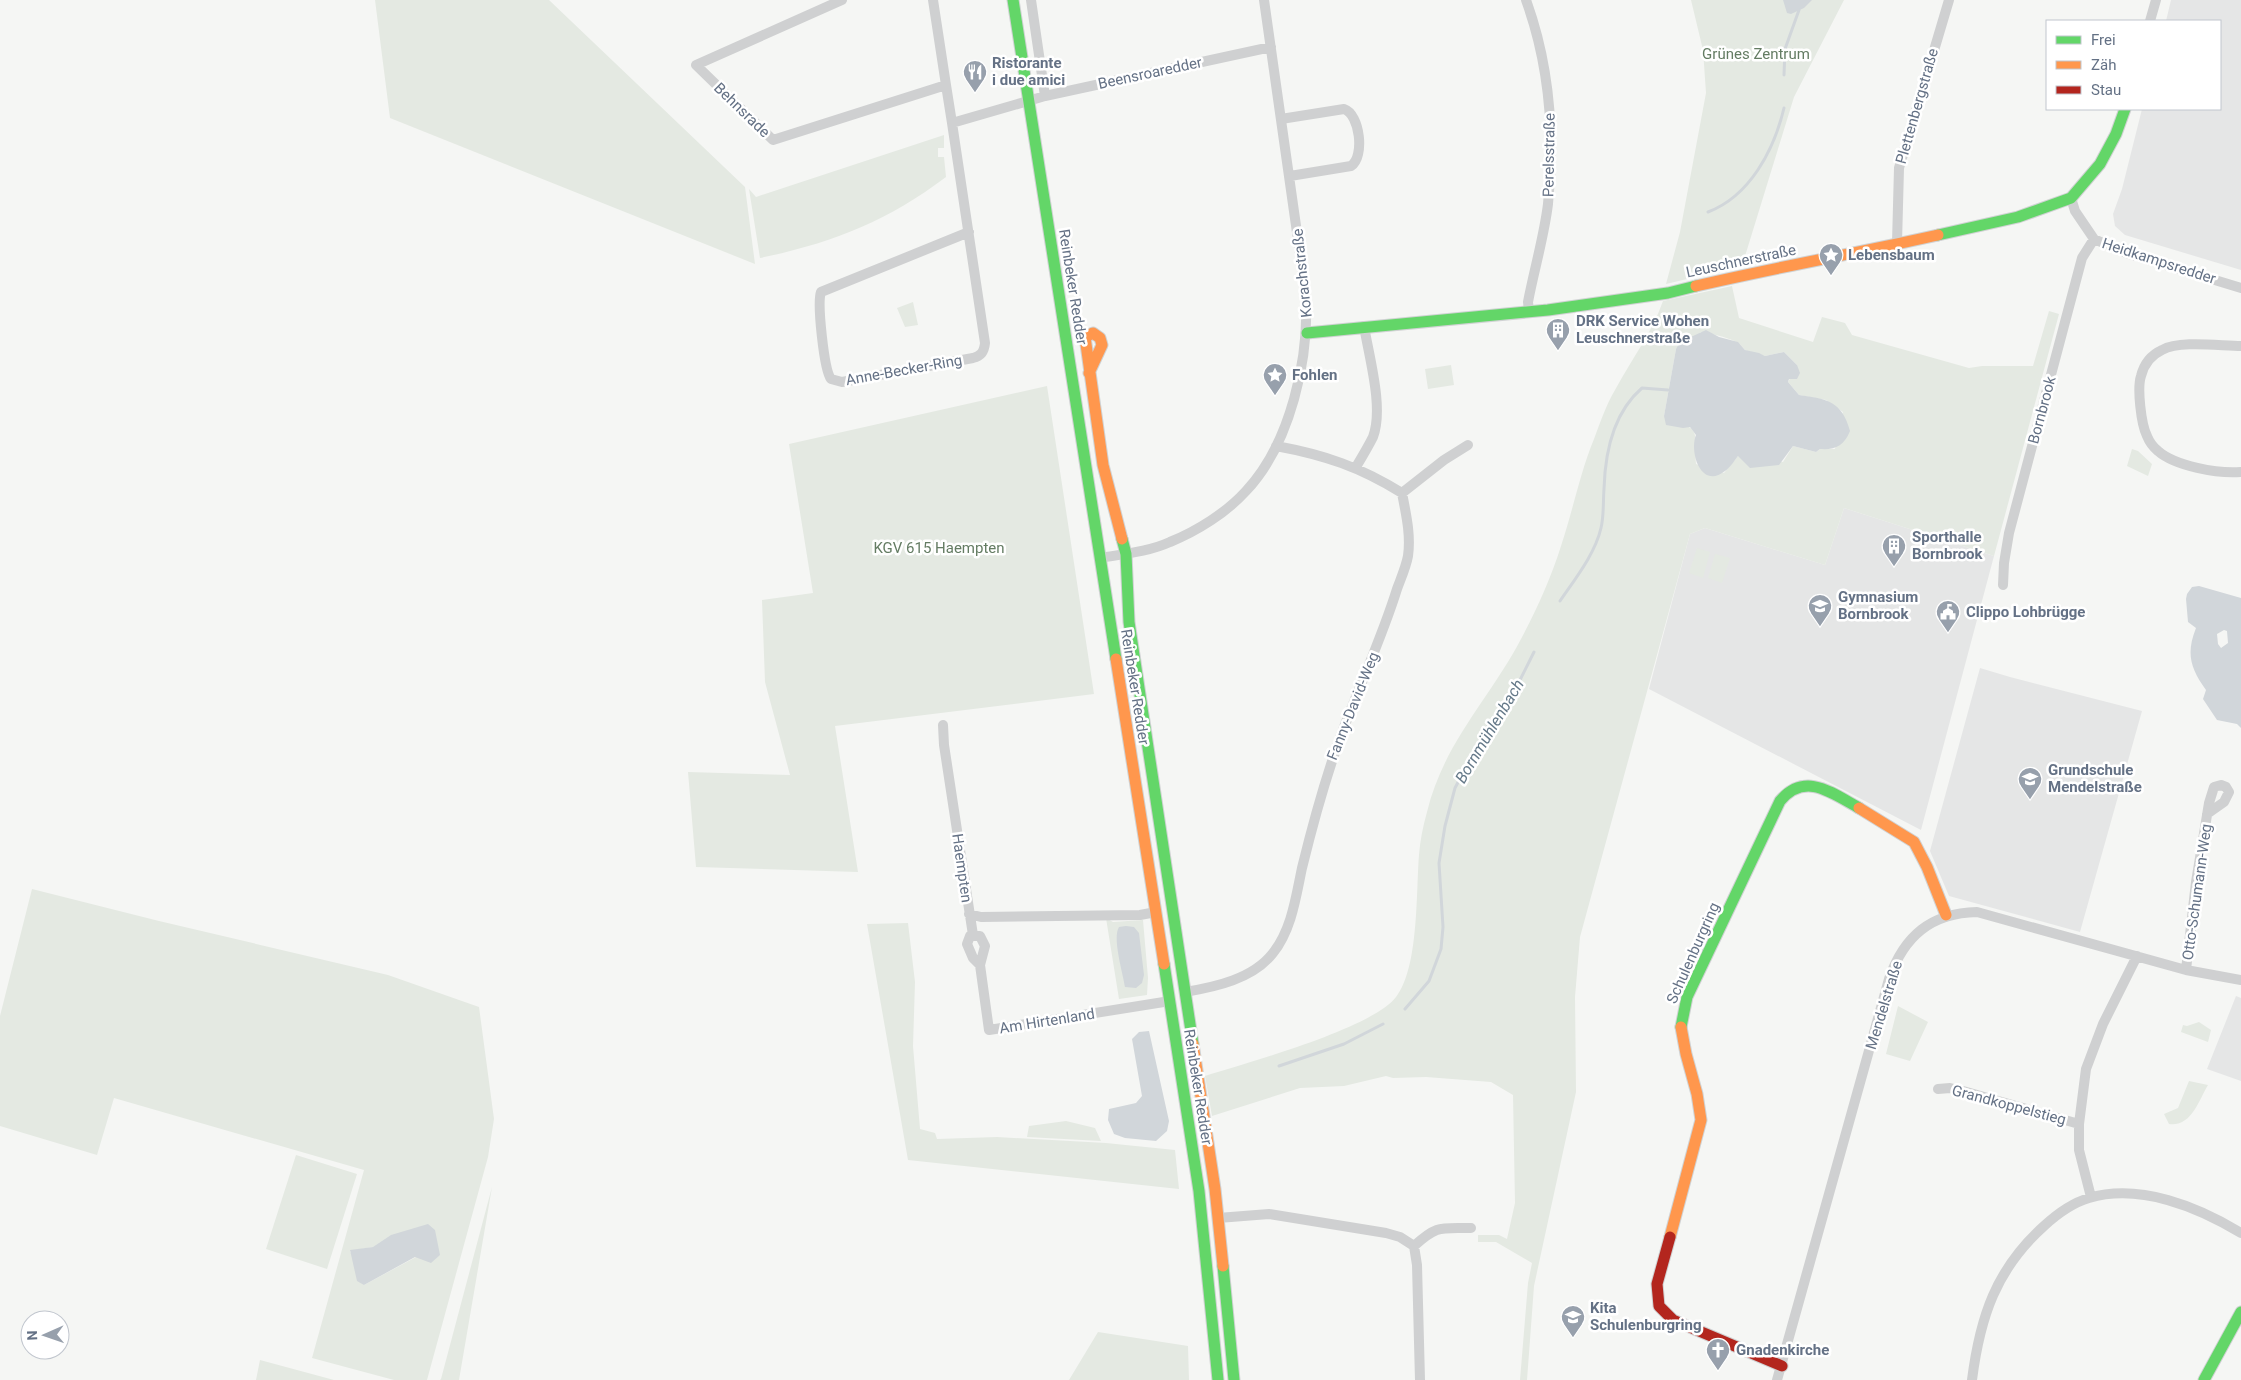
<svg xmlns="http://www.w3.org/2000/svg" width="2241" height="1380" viewBox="0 0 2241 1380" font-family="Roboto,sans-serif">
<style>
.built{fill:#e5e6e6}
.green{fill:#e4e9e2;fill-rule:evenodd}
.water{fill:#d1d6da;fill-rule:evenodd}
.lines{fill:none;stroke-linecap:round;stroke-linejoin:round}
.stream{stroke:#d1d6da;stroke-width:3}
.fast-casing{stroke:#d0d2d3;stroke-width:13}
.slow-casing{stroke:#d0d2d3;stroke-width:13}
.jam-casing{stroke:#d0d2d3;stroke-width:13}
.street{stroke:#cfd0d1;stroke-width:10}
.fast{stroke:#63d668;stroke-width:11}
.slow{stroke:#ff974d;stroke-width:11}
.jam{stroke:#b3261e;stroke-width:11}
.labels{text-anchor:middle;stroke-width:5;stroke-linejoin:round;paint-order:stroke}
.park-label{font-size:15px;fill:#647c63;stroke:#fff}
.poi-label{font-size:15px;font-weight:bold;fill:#647185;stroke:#fff;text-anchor:start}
.street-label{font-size:15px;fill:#647185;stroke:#fff}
.water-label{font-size:16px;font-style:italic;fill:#657989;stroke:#fff}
</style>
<rect width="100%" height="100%" fill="#f5f6f4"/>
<!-- built -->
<path class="built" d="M2171,0h70v270l-116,-35 -10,-9 -2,-12 9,-25 20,-80h78v-88h-54z
M1844,508l150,48 -73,274 -272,-141 41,-155 15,-6 120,37z
M1980,668l30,9 132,34 -62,221 -131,-36 -19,-45z
M2236,996l5,2v83l-34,-12z"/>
<!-- green -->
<path class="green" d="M375,0h174l196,187 10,77 -365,-146z
M1691,0h153l-50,97 -52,169 -76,18 14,-52 26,-139 -3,-43z
M944,135v13h-6v9h6l2,20c-60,45 -114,66 -186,81l-11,-69 7,8z
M1732,286l7,32 74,24 9,-25 23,6 7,12 117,33 13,-2h51l16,-55 10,3 -65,242 -150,-48 -19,57 -120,-37 -15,6 -110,403 -5,60 1,95 -42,194 -7,94h-7l8,-97 4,-20 -36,-21h-18v-7h21l8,4 8,-36 -2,-108 -22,-13 -65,-5 -33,1 -7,-2 -42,10 -44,2 -88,28 -7,-40c42,-13 168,-48 191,-79 23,-29 20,-105 23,-142 1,-14 4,-29 8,-43 17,-70 62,-112 94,-173 16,-30 30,-61 40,-93 12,-36 19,-73 33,-107 6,-16 12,-34 21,-49 16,-30 37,-57 48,-89zM1701,332c6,0 32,7 37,11 4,2 5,6 9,8 6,2 12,2 18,5l19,-4 13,13 -9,17 11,13 27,5 17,12 -8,37h-15l-4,3 -23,-6 -10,16 -45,-6 -14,17 -28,-9c-1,-38 5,-33 -32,-48l12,-67 9,-9 12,-4z
M913,302l5,23 -13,2 -8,-19z
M1451,365l3,20 -26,4 -3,-20z
M1047,386l47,308 -259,32 23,146 -162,-5 -8,-95 102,3 -25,-93 -3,-82 51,-7 -24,-149z
M2132,449l6,2 14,13 -4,12 -21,-10z
M1697,548l13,4 -7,26 -14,-5z
M1715,554l15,4 -8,25 -14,-5z
M32,889l127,32 229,54 91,32 15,112 -6,38 -61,223h-33l-82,-22 52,-188 -250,-72 -17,57 -97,-29v-110zM373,1247l67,8 -24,2 -52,28 -14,-34z
M1106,918l7,4 30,-2 5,58 -1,17 -28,4z
M908,923l7,59 -2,64 7,83 15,4 2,6 60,-2 109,6 69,7 4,39 -271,-29 -41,-236z
M1898,1006l30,16 -18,39 -24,-7z
M2199,1022l12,8 -3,12 -27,-10 2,-7 4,1z
M2189,1081l19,4c-10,17 -17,42 -39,39l-5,-10 14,-6z
M1066,1121l29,7 6,13 -74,-4 2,-11z
M296,1155l61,19 -30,95 -61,-20z
M492,1187l-33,193h-19l1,-1z
M1098,1332l90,14 1,34h-120z
M260,1360l74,20h-78z"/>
<!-- water -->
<path class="water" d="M1783,0h29l-8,8 -13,6 -4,-1z
M1706,330l13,7 19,5 7,8 14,3 6,3 19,-4 13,13 3,8 -3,6h-8l-1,3 11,13c28,4 43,6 51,36 -6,15 -15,19 -30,18l-4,3 -23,-6 -14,19 -29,3 -12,-12c-4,5 -8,12 -13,15 -24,19 -36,-19 -29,-36l-6,-8 -7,1 -17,-3 -2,-9 12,-67 4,-7z
M2199,586l42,12v130l-4,-4 -20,-4 -14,-21 3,-9c-16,-22 -20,-37 -10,-62l-8,-6 -2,-23 1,-5 5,-7zM2224,630l3,1 1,12 -7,5 -3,-4 -1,-10z
M1126,926l8,1 5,6 5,42 -2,8 -6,5 -11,-1c-2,-14 -13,-49 -6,-60z
M1149,1031l20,90 -2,10 -11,10 -31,-3 -11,-4 -6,-14 1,-11 27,-6 6,-7 -10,-57 7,-7z
M428,1224l7,6 5,25 -9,8 -16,-6 -51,28 -7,-4 -7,-31 23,-3 18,-12z"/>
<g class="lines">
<!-- stream -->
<path class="stream" d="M1784,75l1,-26 14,-39
M1708,212c42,-16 66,-62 76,-104
M1560,601c15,-22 35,-47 41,-73 3,-12 2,-26 3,-39 1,-36 9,-76 38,-101l26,2
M1405,1009l24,-28 12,-32 2,-22 -4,-64 6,-37 10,-38 34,-64 28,-38 17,-34
M1279,1066l65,-22 39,-20"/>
<!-- fast casing -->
<g class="fast-casing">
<path id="fast" d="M1013,0l103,659
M1938,235l80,-18 53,-19 29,-34 16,-30 9,-25
M1307,333l241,-23 120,-17 28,-7
M1122,539l4,15 3,68 64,422
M1164,964l35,227 19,189
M1681,1027l6,-30 93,-196c25,-30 52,-8 79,7
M1223,1266l11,114
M2204,1380l37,-68"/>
</g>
<!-- slow casing -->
<g class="slow-casing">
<path id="slow" d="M1696,286c81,-19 162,-33 242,-51
M1089,373l13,-28 -2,-7 -7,-5 -8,4 18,128 19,74
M1116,659l48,305
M1859,808l55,34 13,25 19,48
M1193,1044l22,145 8,77
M1670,1237l31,-117 -4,-26 -11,-40 -5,-27"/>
</g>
<!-- jam casing -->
<g class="jam-casing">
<path id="jam" d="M1670,1237l-13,47 2,22 14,14 109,46"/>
</g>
<!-- street -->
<path class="street" d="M842,0l-146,65 77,75 173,-55 -13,-85
M1031,0l14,96
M1526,0c24,66 29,134 22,204 -4,33 -14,66 -20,98l1,9
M2150,21l6,-21
M946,85l6,38 93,-27 226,-49
M1281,119l63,-10c16,5 21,48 7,57l-61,10
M952,123l33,220c-1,9 -4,13 -12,15l-131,24 -11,-3c-7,-9 -14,-76 -10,-87l148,-60
M2071,198l4,13 19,28 32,14 115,35
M1897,243l2,-75 50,-168
M2241,346c-21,0 -61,-6 -79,4 -11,5 -18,14 -21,26 -4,12 0,48 6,60 2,5 6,11 11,15 17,15 60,23 83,21
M1356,467c6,-10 12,-20 17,-30 11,-29 -4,-80 -9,-111
M1402,493l42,-33 24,-15
M1100,558c23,-4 48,-6 70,-16 27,-11 56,-29 76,-51 45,-48 63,-132 60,-195l-42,-296
M2003,585l1,-22 5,-30 73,-275 12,-19
M943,725l1,20 29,190
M969,914l12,3 159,-2 16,-3
M980,965l-7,-7 -6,-14 3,-8h10l5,10 -5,19 9,65 181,-29
M2186,970l10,-88 13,-79 5,-16 7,-2 5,2 3,5 -5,10 -17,12
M1185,992c30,-5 68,-13 88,-39 19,-24 23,-57 29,-85 13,-53 27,-105 48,-156 16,-41 34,-81 47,-123 4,-11 9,-22 11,-33 3,-21 -2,-42 -6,-63 -42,-26 -77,-38 -126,-47
M1938,1089l12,-1 13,3 116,33
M2091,1197l-12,-47v-26l7,-55 17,-45 34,-68
M1218,1218l51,-4 117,19 14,4 14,9 3,19 3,115
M1414,1246c23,-21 26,-18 57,-18
M1777,1380l112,-401c15,-43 42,-66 88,-67l209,58 55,10
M1972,1380c8,-63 24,-111 72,-154 13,-12 28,-23 45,-28 51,-15 109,9 152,35"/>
<!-- fast -->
<use href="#fast" class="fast"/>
<!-- slow -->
<use href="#slow" class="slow"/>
<!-- jam -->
<use href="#jam" class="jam"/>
</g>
<!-- icons -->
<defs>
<g id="restaurant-pin" transform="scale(1.25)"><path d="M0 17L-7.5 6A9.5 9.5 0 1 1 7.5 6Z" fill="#97a0ac" stroke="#fff"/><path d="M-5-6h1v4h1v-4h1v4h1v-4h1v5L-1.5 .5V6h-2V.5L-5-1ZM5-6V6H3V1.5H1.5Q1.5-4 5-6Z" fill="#fff"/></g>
<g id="sight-pin" transform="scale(1.25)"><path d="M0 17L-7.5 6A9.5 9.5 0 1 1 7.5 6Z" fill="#97a0ac" stroke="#fff"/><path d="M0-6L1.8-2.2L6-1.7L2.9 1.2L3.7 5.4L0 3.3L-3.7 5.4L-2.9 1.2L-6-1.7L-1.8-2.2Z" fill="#fff"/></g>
<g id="building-pin" transform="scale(1.25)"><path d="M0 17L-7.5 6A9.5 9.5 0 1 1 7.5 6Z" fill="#97a0ac" stroke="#fff"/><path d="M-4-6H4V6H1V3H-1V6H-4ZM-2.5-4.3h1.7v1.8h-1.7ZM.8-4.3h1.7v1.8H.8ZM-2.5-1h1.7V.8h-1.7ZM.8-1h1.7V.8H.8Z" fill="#fff"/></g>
<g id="school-pin" transform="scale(1.25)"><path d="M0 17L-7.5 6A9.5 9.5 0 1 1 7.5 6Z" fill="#97a0ac" stroke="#fff"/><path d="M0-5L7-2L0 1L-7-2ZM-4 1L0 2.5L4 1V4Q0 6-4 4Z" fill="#fff"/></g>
<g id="civic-pin" transform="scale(1.25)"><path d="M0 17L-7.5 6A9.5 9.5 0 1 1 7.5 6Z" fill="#97a0ac" stroke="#fff"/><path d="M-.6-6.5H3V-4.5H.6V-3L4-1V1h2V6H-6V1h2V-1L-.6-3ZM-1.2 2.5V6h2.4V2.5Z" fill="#fff"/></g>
<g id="church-pin" transform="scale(1.25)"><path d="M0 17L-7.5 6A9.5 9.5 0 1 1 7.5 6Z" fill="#97a0ac" stroke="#fff"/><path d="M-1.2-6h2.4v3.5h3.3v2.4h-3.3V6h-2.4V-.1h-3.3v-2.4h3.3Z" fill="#fff"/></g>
</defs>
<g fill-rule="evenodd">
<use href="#restaurant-pin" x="975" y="72"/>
<use href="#sight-pin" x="1831" y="255"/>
<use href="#building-pin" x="1558" y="330"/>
<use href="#sight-pin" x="1275" y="375"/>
<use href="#building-pin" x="1894" y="546"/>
<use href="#school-pin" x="1820" y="606"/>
<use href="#civic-pin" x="1948" y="612"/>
<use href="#school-pin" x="2030" y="779"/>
<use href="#school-pin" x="1573" y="1317"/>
<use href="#church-pin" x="1718" y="1350"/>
</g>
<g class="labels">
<!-- park labels -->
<g class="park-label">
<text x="1756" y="59">Grünes Zentrum</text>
<text x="939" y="553">KGV 615 Haempten</text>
</g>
<!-- poi labels -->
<g class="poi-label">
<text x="992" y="68">Ristorante<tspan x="992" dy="17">i due amici</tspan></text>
<text x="1848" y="260">Lebensbaum</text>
<text x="1576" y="326">DRK Service Wohen<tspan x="1576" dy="17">Leuschnerstraße</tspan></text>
<text x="1292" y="380">Fohlen</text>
<text x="1912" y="542">Sporthalle<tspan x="1912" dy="17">Bornbrook</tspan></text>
<text x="1838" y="602">Gymnasium<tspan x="1838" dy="17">Bornbrook</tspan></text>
<text x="1966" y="617">Clippo Lohbrügge</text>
<text x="2048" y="775">Grundschule<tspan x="2048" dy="17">Mendelstraße</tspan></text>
<text x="1590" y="1313">Kita<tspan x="1590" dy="17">Schulenburgring</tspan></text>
<text x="1736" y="1355">Gnadenkirche</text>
</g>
<!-- street labels -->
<g class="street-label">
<text transform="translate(1150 73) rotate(-12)" y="5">Beensroaredder</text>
<text transform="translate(1917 106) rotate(-74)" y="5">Plettenbergstraße</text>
<text transform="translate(742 110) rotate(44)" y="5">Behnsrade</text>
<text transform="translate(1549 155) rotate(-89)" y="5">Perelsstraße</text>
<text transform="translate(1741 261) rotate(-12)" y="5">Leuschnerstraße</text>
<text transform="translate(2159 261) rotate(18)" y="5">Heidkampsredder</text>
<text transform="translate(1302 273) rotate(-96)" y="5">Korachstraße</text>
<text transform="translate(1073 287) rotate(81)" y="5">Reinbeker Redder</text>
<text transform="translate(904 370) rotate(-10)" y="5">Anne-Becker-Ring</text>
<text transform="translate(2042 410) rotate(-75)" y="5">Bornbrook</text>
<text transform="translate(1135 687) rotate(81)" y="5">Reinbeker Redder</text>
<text transform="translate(1353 706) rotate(-68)" y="5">Fanny-David-Weg</text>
<text transform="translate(962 868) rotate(82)" y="5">Haempten</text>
<text transform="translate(2197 892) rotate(-82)" y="5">Otto-Schumann-Weg</text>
<text transform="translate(1693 953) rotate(-66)" y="5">Schulenburgring</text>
<text transform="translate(1884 1005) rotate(-73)" y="5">Mendelstraße</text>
<text transform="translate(1047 1021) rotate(-9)" y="5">Am Hirtenland</text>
<text transform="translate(1198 1087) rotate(81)" y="5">Reinbeker Redder</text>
<text transform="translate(2009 1105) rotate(15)" y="5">Grandkoppelstieg</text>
</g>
<!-- water labels -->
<g class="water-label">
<text transform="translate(1489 731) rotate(-59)" y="6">Bornmühlenbach</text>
</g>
</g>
<!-- legend -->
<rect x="2046" y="20" width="175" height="90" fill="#ffffff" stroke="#c1c6ce"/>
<rect x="2056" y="36" width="25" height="8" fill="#63d668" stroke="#c1c6ce"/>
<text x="2091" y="45" font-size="15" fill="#647185">Frei</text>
<rect x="2056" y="61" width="25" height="8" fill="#ff974d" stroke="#c1c6ce"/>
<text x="2091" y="70" font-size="15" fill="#647185">Zäh</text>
<rect x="2056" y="86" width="25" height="8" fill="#b3261e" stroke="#c1c6ce"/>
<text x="2091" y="95" font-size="15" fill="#647185">Stau</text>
<!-- north arrow -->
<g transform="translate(45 1335) rotate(268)"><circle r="24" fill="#ffffff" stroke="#c1c6ce"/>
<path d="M0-4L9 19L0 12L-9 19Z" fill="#97a0ac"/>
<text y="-8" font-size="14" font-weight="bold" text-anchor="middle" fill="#647185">N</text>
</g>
</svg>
